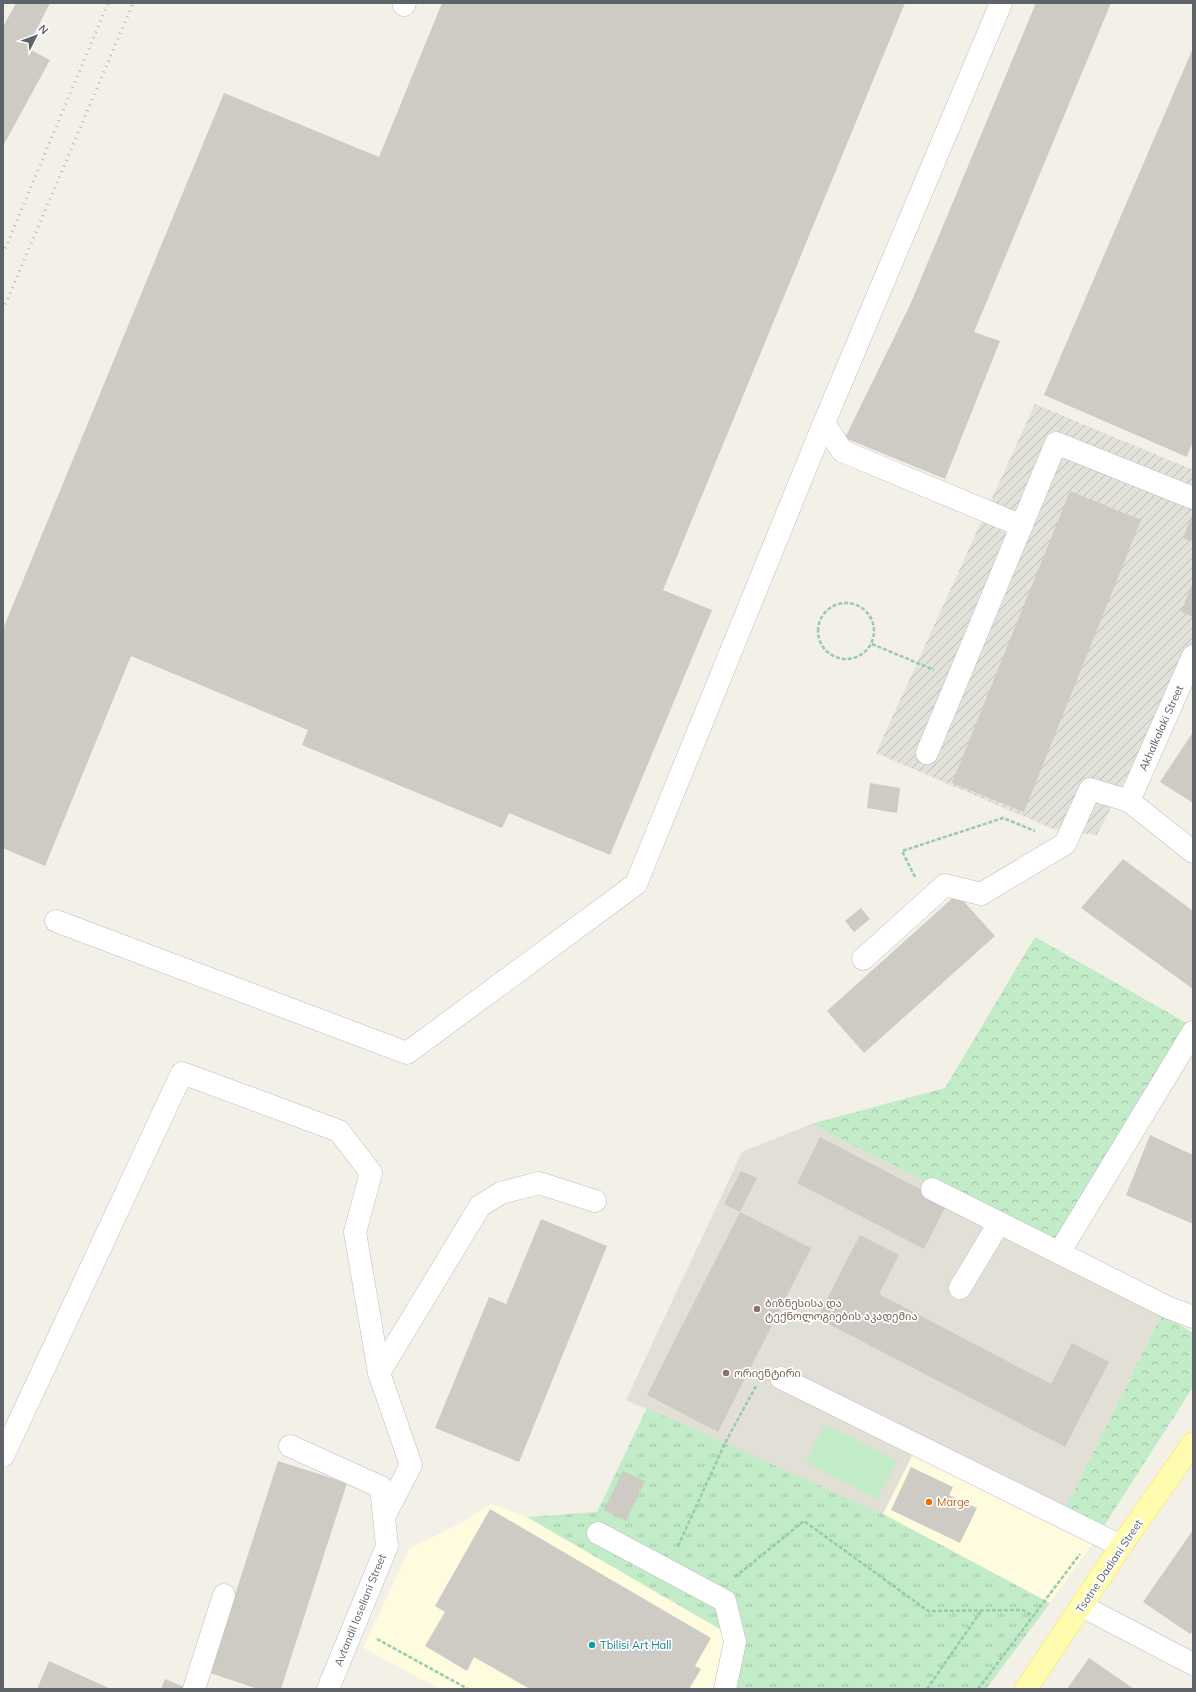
<svg xmlns="http://www.w3.org/2000/svg" width="1196" height="1692" viewBox="0 0 1196 1692" font-family="Mulish,'Noto Sans Georgian',sans-serif">
<style>
.commercial{fill:#fffbdf}
.industrial{fill:url(#industrial-furrows)}
.education{fill:#e2e0d6}
.grass{fill:url(#grass-tufts)}
.forest{fill:url(#forest-crowns)}
.pitch{fill:#c2ebc7}
.building{fill:#cdcbc4}
.lines{fill:none;stroke-linecap:round;stroke-linejoin:round}
.minor-casing{stroke:#bbbec3;stroke-width:23}
.major-casing{stroke:#fde154;stroke-width:23}
.path{stroke:#99caad;stroke-width:2.5;stroke-dasharray:4 2;stroke-linecap:butt}
.minor{stroke:#fff;stroke-width:22}
.major{stroke:#fffbaf;stroke-width:22}
.rail{stroke:#b8b9ba;stroke-width:3;stroke-dasharray:1 5;stroke-linecap:butt}
.education-dot{fill:#8d6e63;stroke:#fff;stroke-width:1.5}
.food-dot{fill:#e8710a;stroke:#fff;stroke-width:1.5}
.culture-dot{fill:#0f9aa8;stroke:#fff;stroke-width:1.5}
.labels{text-anchor:middle;stroke-width:3.5;stroke-linejoin:round;paint-order:stroke}
.street-label{font-size:11px;fill:#5e6269;stroke:#fff}
.education-label{font-size:11px;fill:#785e54;stroke:#fff;text-anchor:start}
.food-label{font-size:11px;fill:#c56008;stroke:#fff;text-anchor:start}
.culture-label{font-size:11px;fill:#0d838f;stroke:#fff;text-anchor:start}
</style>
<defs>
<pattern id="industrial-furrows" width="10" height="10" patternUnits="userSpaceOnUse"><rect width="10" height="10" fill="#e2e2db"/><path d="M-1 1l2-2M0 10L10 0M9 11l2-2" fill="none" stroke="#babbb6"/></pattern>
<pattern id="grass-tufts" width="24" height="20" patternUnits="userSpaceOnUse"><rect width="24" height="20" fill="#c2ebc7"/><path d="M3 7l-1-3M5 7V3M7 7l1-3M15 17l-1-3M17 17v-4M19 17l1-3" fill="none" stroke="#a1c2a6"/></pattern>
<pattern id="forest-crowns" width="20" height="18" patternUnits="userSpaceOnUse"><rect width="20" height="18" fill="#c2ebc7"/><path d="M2 6a3 3 0 1 1 6 0M12 15a3 3 0 1 1 6 0" fill="none" stroke="#a1c2a6"/></pattern>
</defs>
<rect width="100%" height="100%" fill="#f2f0e7"/>
<!-- commercial -->
<path class="commercial" d="M915,1450l180,90 -45,63 -167,-89z
M491,1504l36,13 216,125 -27,47h-276l-77,-41 47,-100 49,-24z"/>
<!-- industrial -->
<path class="industrial" d="M1035,404l158,66v178l-96,187 -44,-6 -177,-76z"/>
<!-- education -->
<path class="education" d="M811,1124l154,75 197,115 -103,208 -144,-72 -32,64 -257,-114 116,-248z"/>
<!-- grass -->
<path class="grass" d="M647,1408l236,106 167,89 -64,86h-270l26,-47 -215,-125 70,-5z"/>
<!-- forest -->
<path class="forest" d="M1035,937l157,89 -134,221 -247,-123 134,-36z
M1162,1314l31,19v54l-98,153 -36,-18z"/>
<!-- pitch -->
<path class="pitch" d="M825,1424l72,37 -20,38 -71,-37z"/>
<!-- building -->
<path class="building" d="M16,3h34l-23,45 23,12 -47,86v-119z
M442,3h463l-242,587 49,20 -102,245 -101,-42 -7,15 -200,-83 6,-15 -177,-74 -86,210 -42,-18v-219l221,-536 155,64z
M1036,3h75l-137,329 26,9 -55,138 -100,-41 65,-133z
M1193,48v393l-6,16 -143,-62z
M1070,491l71,29 -117,292 -72,-29z
M1193,513v29l-10,-4z
M1193,582v35l-12,-5z
M1193,732v71l-33,-21z
M870,783l30,5 -3,25 -30,-5z
M1123,859l70,52v78l-112,-81z
M957,894l38,42 -131,117 -37,-42z
M861,908l9,11 -16,13 -9,-11z
M1150,1135l43,20v69l-67,-29z
M820,1137l127,66 -23,46 -127,-66z
M741,1171l16,7 -17,34 71,36 -93,184 -71,-37 93,-183 -16,-8z
M541,1219l66,27 -88,216 -84,-34 54,-131 17,7z
M860,1235l39,20 -20,39 172,90 21,-41 37,19 -44,85 -248,-129z
M278,1461l69,22 -66,206h-23l-48,-16z
M911,1467l42,20 -4,8 28,13 -17,35 -69,-33z
M623,1471l22,10 -19,40 -22,-11z
M490,1509l221,129 -16,28 6,3 -12,20h-159l-56,-32 -7,14 -42,-25 20,-34 -10,-6z
M1193,1530v101l-3,3 -47,-32z
M1089,1658l45,31h-67z
M49,1661l62,28h-74z
M165,1679l24,10h-28z"/>
<g class="lines">
<!-- minor casing -->
<g class="minor-casing">
<path id="minor" d="M1001,3l-177,420 18,28 180,75
M404,5l1,-2
M927,753l129,-310 137,55
M1129,801l64,-145
M56,921l351,132 229,-169 188,-461
M863,959l82,-74 36,9 84,-50 25,-55 39,12 64,51
M932,1189l235,118 26,10
M1059,1253l134,-221
M960,1288l39,-65
M379,1373l101,-167 21,-13 38,-10 56,18
M781,1378l340,168
M290,1446l91,41 6,59 -59,143
M3,1456l179,-383 157,58 32,42 -16,59 24,141 32,92 -27,52
M598,1533l127,68 10,41 -10,47
M1082,1606l111,58
M194,1689l30,-94"/>
</g>
<!-- major casing -->
<g class="major-casing">
<path id="major" d="M1026,1689l95,-143 72,-103"/>
</g>
<!-- path -->
<path class="path" d="M818 631a28 28 0 1 1 56 0a28 28 0 1 1-56 0Z
M872,644l62,26
M915,877l-13,-26 101,-33 32,13
M678,1546l47,-103 31,-57
M735,1577l69,-56 124,90 95,-1 10,6
M377,1639l91,50
M927,1689l54,-78
M978,1689l102,-135"/>
<!-- minor -->
<use href="#minor" class="minor"/>
<!-- major -->
<use href="#major" class="major"/>
<!-- rail -->
<path class="rail" d="M3,254l105,-251
M3,310l130,-307"/>
</g>
<!-- markers -->
<g class="education-dot">
<circle cx="757" cy="1309" r="4"/>
<circle cx="726" cy="1373" r="4"/>
</g>
<circle class="food-dot" cx="929" cy="1502" r="4"/>
<circle class="culture-dot" cx="592" cy="1645" r="4"/>
<g class="labels">
<!-- street labels -->
<g class="street-label">
<text transform="translate(1161 728) rotate(-66)" y="4">Akhalkalaki Street</text>
<text transform="translate(1109 1566) rotate(-56)" y="4">Tsotne Dadiani Street</text>
<text transform="translate(360 1610) rotate(-68)" y="4">Avtandil Ioseliani Street</text>
</g>
<!-- education labels -->
<g class="education-label">
<text x="765" y="1307">ბიზნესისა და<tspan x="765" dy="13">ტექნოლოგიების აკადემია</tspan></text>
<text x="734" y="1377">ორიენტირი</text>
</g>
<!-- food labels -->
<g class="food-label">
<text x="937" y="1506">Marge</text>
</g>
<!-- culture labels -->
<g class="culture-label">
<text x="600" y="1649">Tbilisi Art Hall</text>
</g>
</g>
<!-- border -->
<rect width="1196" height="1692" fill="none" stroke="#5e6269" stroke-width="8"/>
<!-- north arrow -->
<g transform="translate(36 36) rotate(48)" stroke="#ffffff" stroke-width="3" paint-order="stroke">
<path d="M0-3L7 15L0 10L-7 15Z" fill="#5e6269"/>
<text y="-6" font-size="11" font-weight="bold" text-anchor="middle" fill="#5e6269">N</text>
</g>
</svg>
